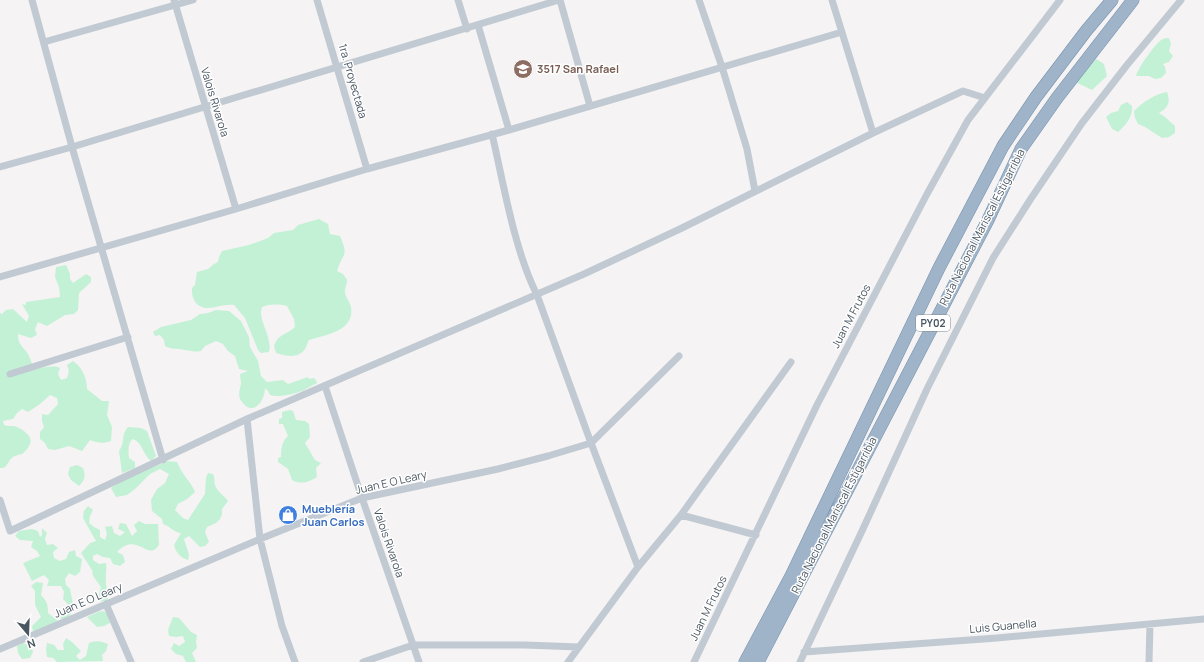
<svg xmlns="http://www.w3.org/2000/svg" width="1204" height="662" viewBox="0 0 1204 662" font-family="Manrope,sans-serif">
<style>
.green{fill:#c3f1d5}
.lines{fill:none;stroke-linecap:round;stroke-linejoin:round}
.trunk-casing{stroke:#7690ad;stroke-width:13}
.minor{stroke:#c1cad2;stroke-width:7}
.trunk{stroke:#9fb4c9;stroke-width:12}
.labels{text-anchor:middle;stroke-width:3;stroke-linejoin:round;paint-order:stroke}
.shield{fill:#fff;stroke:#808990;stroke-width:1}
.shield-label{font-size:10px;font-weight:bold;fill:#4a5661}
.education-label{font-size:11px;font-weight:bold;fill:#785e54;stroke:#fff;text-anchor:start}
.street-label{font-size:11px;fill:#4a5661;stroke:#fff}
.shop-label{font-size:11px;font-weight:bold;fill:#366cbe;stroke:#fff;text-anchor:start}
</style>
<rect width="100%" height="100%" fill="#f5f3f3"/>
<!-- green -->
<path class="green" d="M1169,38l2,6 -2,7 4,5 -4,6 -6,2 2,3 1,6 -5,5 -6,1 -6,-3h-13c2,-8 20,-34 27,-37 2,-1 4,-1 6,-1z
M1093,57l11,7 3,12 -15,14 -19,-9z
M1167,92c4,10 1,16 -8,21l6,4 10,9v7l-6,4 -7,1 -17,-11 -7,-3 -3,-6 -1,-7c9,-9 21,-17 33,-19z
M1127,102l5,4c1,11 -6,19 -14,26l-6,-3 -6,-12 5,-4 7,-2 3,-6z
M319,219l9,5 2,10 10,2c9,21 3,16 -3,35l6,3 4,6c0,4 -2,7 -2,10 -1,5 5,12 6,17 4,24 -25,28 -42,33 -2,3 -2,6 -4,9 -7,10 -19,7 -29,4l-2,-7c5,-13 11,-10 21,-19l-1,-8 -7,-13c-9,-2 -17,-2 -25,1 -5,13 11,30 7,45l-8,1 -3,-3 -13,-32 -11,-13c-11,-1 -18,3 -26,3 -12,0 -17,-10 -16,-20l3,-3 2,-13 11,-3 6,-5 4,-2 1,-5 3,-6 27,-6 19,-7 6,-5 19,-3 5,-5z
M66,265l4,9v5l3,4 13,-9 5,3v5l-12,11 -1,17 -4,4 -9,1 -18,11 -9,-4 -3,7 2,6 -6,3 -13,-4c0,13 7,13 11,22 2,4 3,9 5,12 9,1 18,-4 26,0l-2,6 3,6 6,-2 2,-7 -2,-6 6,-4c9,6 14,17 14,28l15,12h7l-2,14 5,12 -1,14c-8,3 -13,2 -21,-1l-8,11 -13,-5 -14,4 -7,-1 -3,-6 -5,-4v-7l4,-5 -2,-6v-7l6,1 10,-11 -1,-6 -7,-3 -10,9 -12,8 -6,-3 -5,4 -4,6 -10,2 1,4c3,1 5,1 9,1 7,1 21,10 17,18 -1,3 -5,8 -8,10 -3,1 -6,1 -9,3 -6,4 -5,12 -13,11v-155l2,1 4,-4 7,-1 14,13 2,-6 -7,-12 4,1v-3l34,-5 -1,-10 -4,-10 1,-10z
M216,310l13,1 12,10 8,16 1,10 8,14 3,15 6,6 16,-2 5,4 20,-7 1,2 5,-1 3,4 -1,2c-5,1 -9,5 -14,7 -9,3 -23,7 -32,4l-2,-4 -3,-3c0,13 -12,29 -23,14 -5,-6 -2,-12 -1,-19 0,-3 -1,-5 -1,-9l8,-3 -9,-2 -4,-13 -7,-5 -5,-7 -7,-3 -11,5 -4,5c-9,1 -9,0 -16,-1 -8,-2 -13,0 -20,-4l-1,-6 -4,-5 -5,1 -2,-4 8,-5 30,-7 9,-6 8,-1z
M290,410l3,1 3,9 9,1 4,3 1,13 -5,6 10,17 6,3 -5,5 1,9c-8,5 -16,8 -25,3l-4,-11 -10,-7v-4l3,-1c0,-8 1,-16 7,-21l-5,-12h-4v-5l3,-1v-6z
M128,427l13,1 6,3 9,25 -5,5c-9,-8 -9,-20 -19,-22 -4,6 -4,11 -3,19l6,4v6l-13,5 -3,-22c7,-10 1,-14 9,-24z
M167,461l10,1c5,13 13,18 18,30l-8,7 -9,5 -3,6 8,8 5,2 17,-26 1,-16 2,-5 5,1c2,4 1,7 2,11 2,7 9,10 13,16l-6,8v6l-2,4 -4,4 -9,4 -2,5 4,10 -4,4 -5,1 -11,-11 -5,3 5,16 -1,5c-7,-2 -12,-7 -14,-15l7,-12c-8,-1 -11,-7 -18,-9l-1,-5 -10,-8 -1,-11 6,-11 8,-6 4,-9 -9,-5 -10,5 -15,15 -8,6 -11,2 -5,-9c11,-8 23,-13 35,-18 8,-4 12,-4 21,-9z
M77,465l6,3c3,8 2,12 -4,18l-8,-6 -3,-6 2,-7z
M88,506l5,4 -3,6 -1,7 5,4 6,3v7l5,3 2,-6 -2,-7 7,-1 2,7 6,3 5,-4 -7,-3 2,-6 6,1 6,12 5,-5 -3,-6 5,-4 6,3h13l1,21c-2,2 -3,4 -5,5 -10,4 -20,-16 -37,2l6,3 2,7 -5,4 -7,-2 -3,-6 -7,-1 -6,-3 -4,2v4l6,4 7,-1c1,7 -1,13 0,20 0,8 4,10 1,19l-7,-1 -1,-7 2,-7 -8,-11 -1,-6 -11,-17 9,-10 6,-2 -13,-23 1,-7z
M42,528l5,5 -2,6 2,6 6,-1 5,4 -5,4 1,6 6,3 6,-2 3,-7 6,-2 1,6 6,3 -2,13 -5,4 -6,-3 -4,6 1,6 4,4 4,20 -8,12 -6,-3 -2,-6 6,-3 4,-5 -5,-5 1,-7 -3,-6h-14l2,-6 -5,-5 -12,6 -9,-18 17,-7 -3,-5 -6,-4 2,-6 -13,-1 -5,-4 4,-5 13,-2 6,2 2,6 2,-2z
M36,582l7,1 -2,12c6,6 7,10 7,18l10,8 -25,11 -1,-6 9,-9 -6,-12v-14l-4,-5z
M104,611l5,5 1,7 -6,3 -7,1 -10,-10 11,-5z
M173,617l6,1 12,14 6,3 -1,7 1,6 -5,5 4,9h-10l-3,-6 -7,-2 -5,-5 3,-6 5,3 6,-4 -2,-6 -7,1 -7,-1 -1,-6z
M66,638l6,4 9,9 -5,5 4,4 6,-4 3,-13c7,-3 12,-2 19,1l-2,7 -4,4 1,6 -46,1 -4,-4 -6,-1 -1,-7 1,-7 7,2 4,5h6l-1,-6z
M23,643l8,3 2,6 -3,6 -8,1 -4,-6 -1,-7z"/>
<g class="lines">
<!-- trunk casing -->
<g class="trunk-casing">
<path id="trunk" d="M745,662l46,-86 148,-308 64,-122 33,-49 50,-66 26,-31
M758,662l230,-442 33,-71 36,-51 76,-98"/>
</g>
<!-- minor -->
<path class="minor" d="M32,0l40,147 91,313
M174,0l62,209
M317,0l50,169
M458,0l9,29
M560,0l30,106
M699,0l23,67 25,82 8,42
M832,0l41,133
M478,25l31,105
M44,42l149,-42
M492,134c12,51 22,115 45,161l54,148 47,124
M0,167l72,-20 487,-147
M0,277l236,-68 131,-40 142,-39 333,-98
M10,374l118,-37
M325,386l37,112 57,164
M247,419l13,120 22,87 13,36
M0,500l10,31 237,-112 337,-145 98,-46 191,-95 90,-42 22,7
M681,515l75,20
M106,604l25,58
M0,649l260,-110 102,-41 136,-29 50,-13 43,-13 88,-87
M804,652l193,-14 207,-19
M363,662l50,-17h112l54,2
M568,662l70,-95 43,-52 110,-153
M694,662l123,-257 110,-211 41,-74 92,-120
M800,662l62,-131 65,-142 66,-131 37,-58 52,-77 45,-58 54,-65
M1149,662l1,-38"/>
<!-- trunk -->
<use href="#trunk" class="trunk"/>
</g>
<!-- icons -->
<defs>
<g id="school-disc" transform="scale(1)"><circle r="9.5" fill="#8d6e63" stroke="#fff"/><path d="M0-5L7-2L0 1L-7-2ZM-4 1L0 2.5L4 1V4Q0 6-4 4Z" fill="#fff"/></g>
<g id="shop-disc" transform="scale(1)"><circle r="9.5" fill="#3f7fe0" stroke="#fff"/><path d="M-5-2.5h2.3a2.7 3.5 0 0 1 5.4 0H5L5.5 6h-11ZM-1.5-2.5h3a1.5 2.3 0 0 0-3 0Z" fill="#fff"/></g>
</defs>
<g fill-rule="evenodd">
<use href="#school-disc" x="523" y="69"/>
<use href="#shop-disc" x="288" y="515"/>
</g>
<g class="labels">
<!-- shield labels -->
<rect class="shield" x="916" y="315" width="34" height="16" rx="3"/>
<g class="shield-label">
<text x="933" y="327">PY02</text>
</g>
<!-- education labels -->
<g class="education-label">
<text x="537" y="73">3517 San Rafael</text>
</g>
<!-- street labels -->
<g class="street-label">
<text transform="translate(353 81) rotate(74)" y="4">1ra. Proyectada</text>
<text transform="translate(215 102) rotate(73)" y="4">Valois Rivarola</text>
<text transform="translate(982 227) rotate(-63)" y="4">Ruta Nacional Mariscal Estigarribia</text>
<text transform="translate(851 316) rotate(-62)" y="4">Juan M Frutos</text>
<text transform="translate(391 482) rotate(-13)" y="4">Juan E O Leary</text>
<text transform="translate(834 515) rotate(-63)" y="4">Ruta Nacional Mariscal Estigarribia</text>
<text transform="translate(389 543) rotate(71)" y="4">Valois Rivarola</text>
<text transform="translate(88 600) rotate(-23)" y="4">Juan E O Leary</text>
<text transform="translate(708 608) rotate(-64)" y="4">Juan M Frutos</text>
<text transform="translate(1003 626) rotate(-5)" y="4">Luis Guanella</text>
</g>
<!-- shop labels -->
<g class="shop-label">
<text x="302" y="513">Mueblería<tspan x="302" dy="13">Juan Carlos</tspan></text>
</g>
</g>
<!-- north arrow -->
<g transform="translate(28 634) rotate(161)" stroke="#ffffff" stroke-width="3" paint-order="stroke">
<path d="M0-3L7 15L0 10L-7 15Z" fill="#4a5661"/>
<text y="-6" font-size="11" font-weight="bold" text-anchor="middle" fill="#4a5661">N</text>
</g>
</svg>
